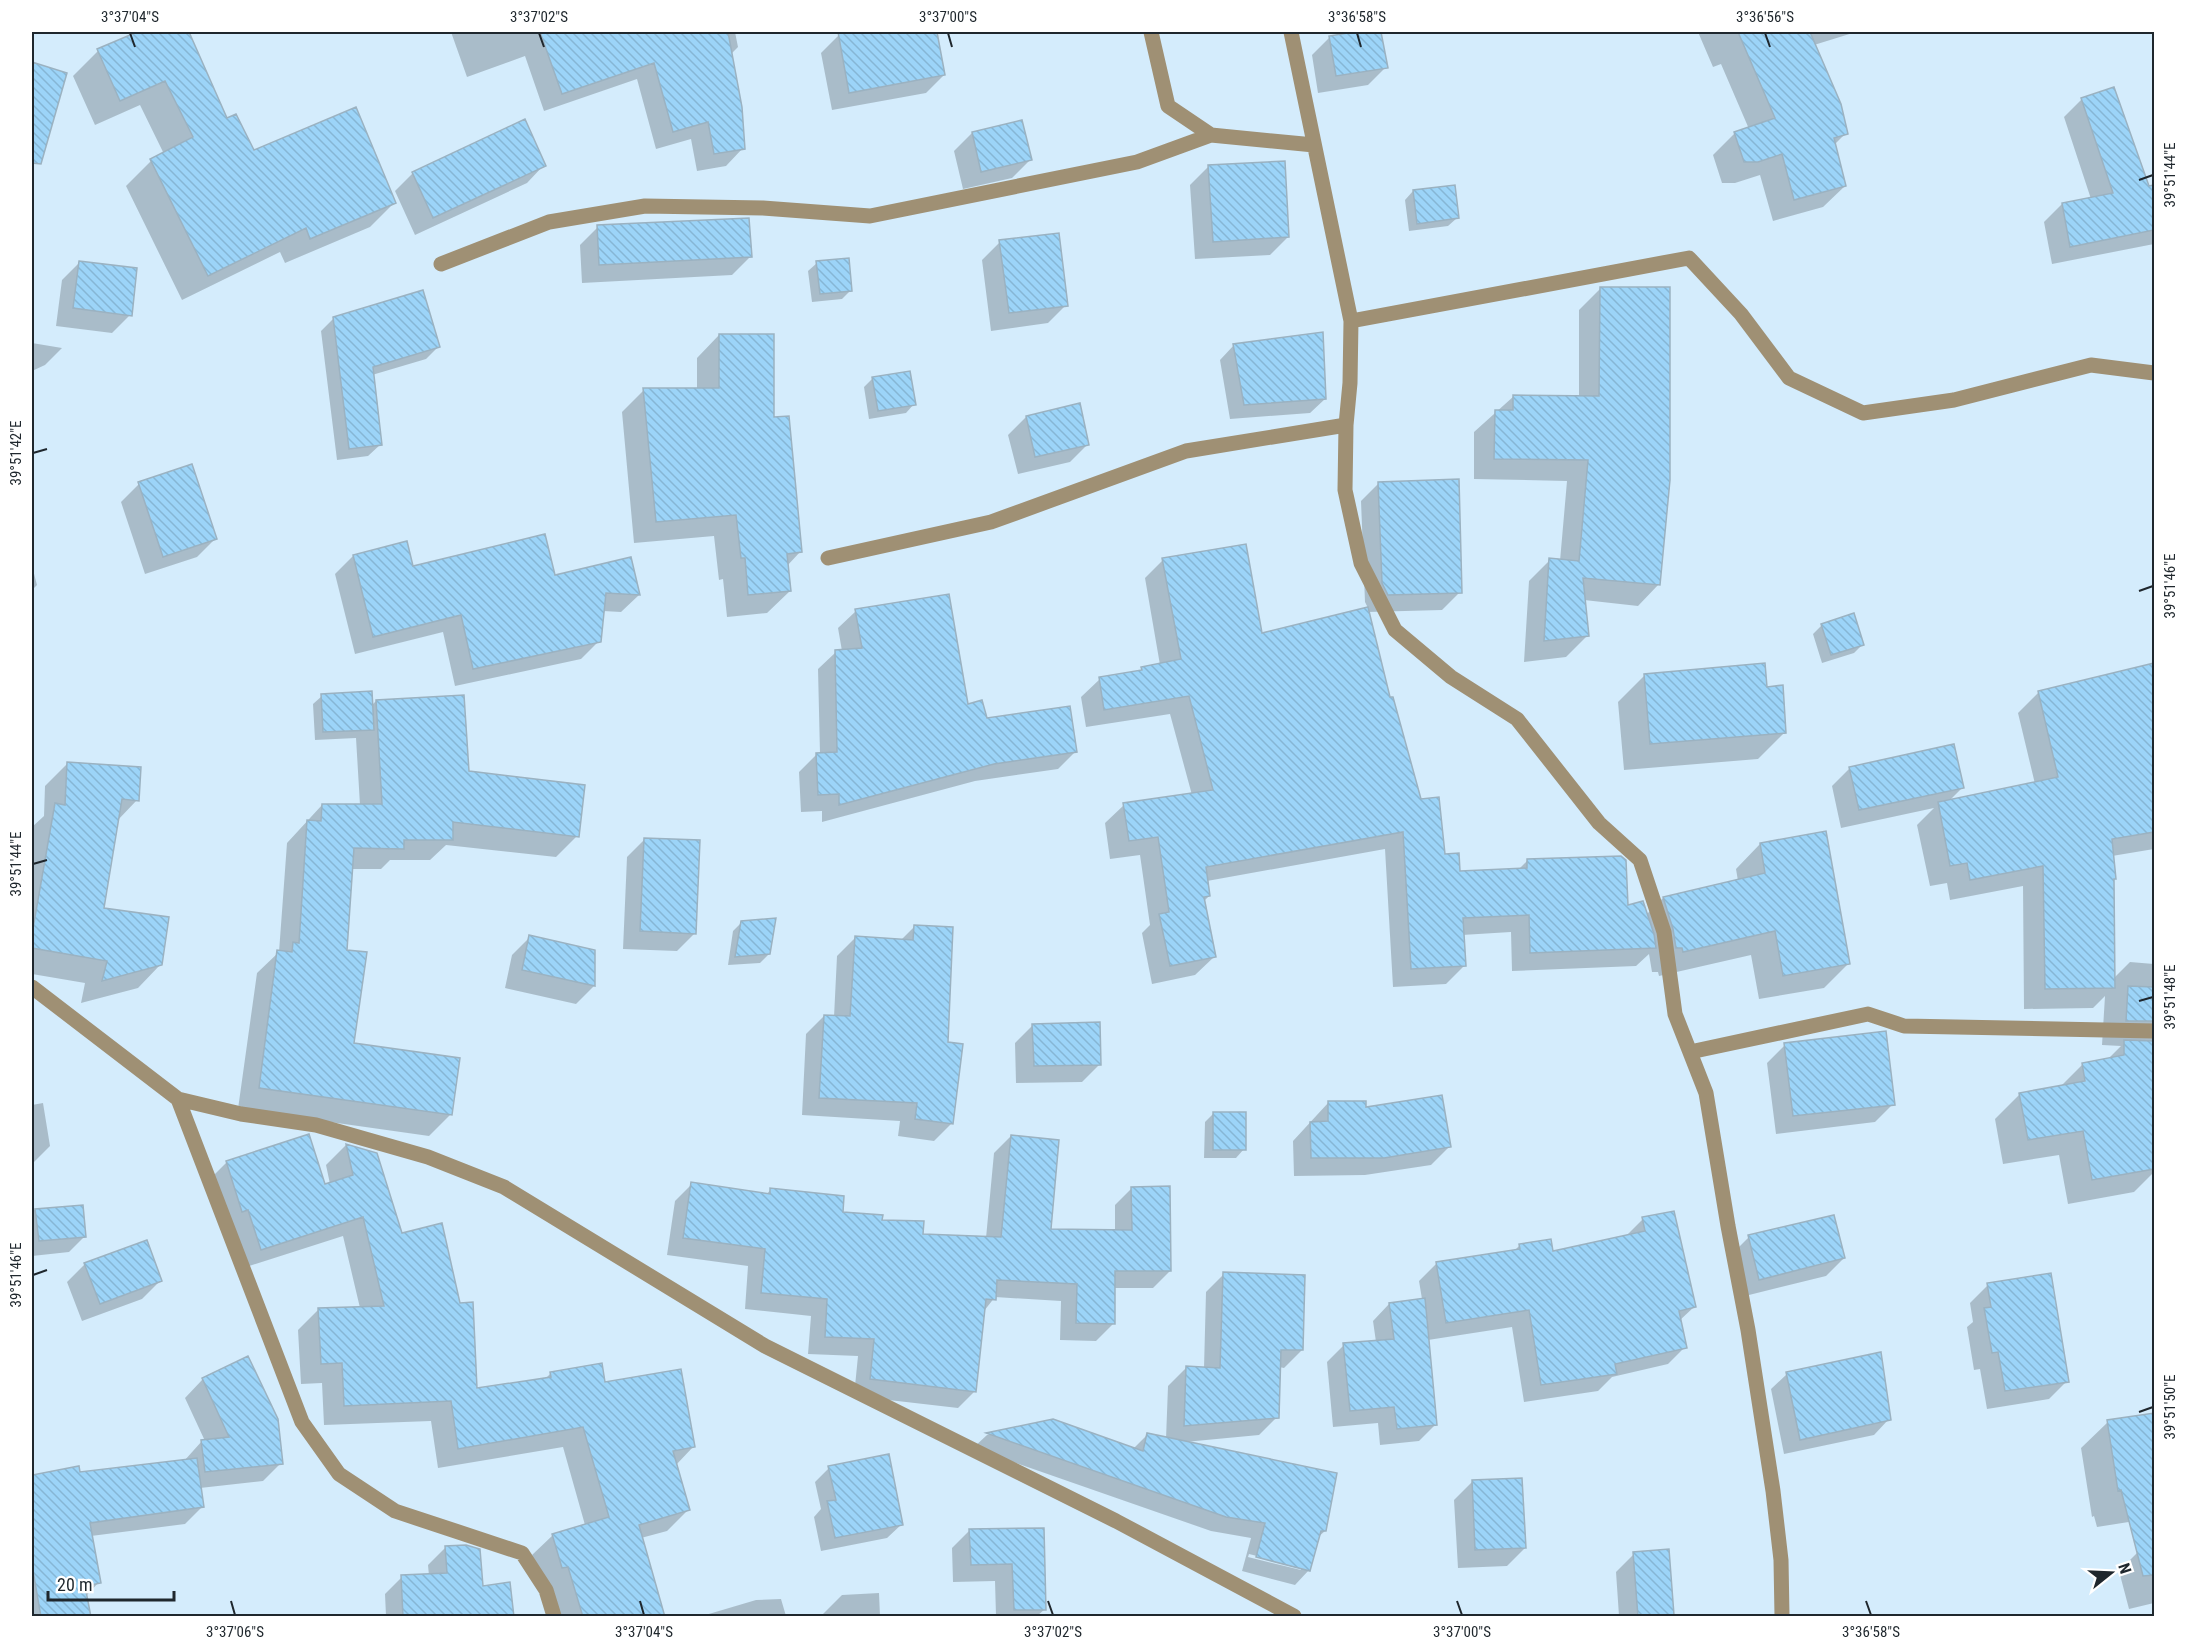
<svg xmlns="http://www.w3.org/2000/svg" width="2186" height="1648" viewBox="0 0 2186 1648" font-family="'Roboto Condensed',sans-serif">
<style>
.shadow{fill:#0003;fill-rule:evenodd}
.building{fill:url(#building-back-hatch);stroke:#9bb2c1;stroke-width:1.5}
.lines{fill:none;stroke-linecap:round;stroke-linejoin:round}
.minor{stroke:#9f9074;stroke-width:15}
.ticks{fill:none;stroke:#1f272d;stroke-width:2}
.neatline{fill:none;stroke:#1f272d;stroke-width:2}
.ticks-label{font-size:15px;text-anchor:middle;fill:#1f272d}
</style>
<defs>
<pattern id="building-back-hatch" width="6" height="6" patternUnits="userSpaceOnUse" patternTransform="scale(1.5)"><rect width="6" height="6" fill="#9cd4f8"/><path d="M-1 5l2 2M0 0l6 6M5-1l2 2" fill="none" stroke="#86b6d5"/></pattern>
</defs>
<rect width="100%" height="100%" fill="#d4ecfc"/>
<!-- shadow -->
<path class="shadow" d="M141,32h47l38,88 27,32 142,50 -25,25 -85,36 -5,-11 -98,48 -56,-114 25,-25 13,-7 -24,-49 -45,20 -22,-49 25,-25z
M451,32h284l3,15 -7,7 12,94 -17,18 -29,5 -6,-32 -35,10 -19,-70 -93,32 -19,-55 -58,21z
M854,32h81l9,43 -18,18 -94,17 -11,-57 18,-18z
M1363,32h17l6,35 -18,18 -50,8 -6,-38 18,-18z
M1698,32h158l-42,13 32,88 -12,12 11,41 -22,21 -50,14 -13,-46 -25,8h-13l-9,-28 22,-22 14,-4 -28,-65 -8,3z
M32,64l33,10 -17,59 -16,17z
M2082,99l66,89 6,-1v57l-102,20 -8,-42 18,-18 29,-5 -27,-82z
M972,133l58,27 -18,18 -49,11 -9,-38z
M544,165l-17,18 -112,52 -20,-44 18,-18z
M1208,167l80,70 -18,18 -75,4 -5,-74z
M1413,191l44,27 -9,8 -39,5 -4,-31z
M598,227l152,30 -18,18 -150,8 -2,-38z
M1000,242l66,63 -18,18 -57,8 -9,-71z
M80,262l50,53 -18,18 -56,-7 6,-46z
M817,263l33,28 -8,8 -30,3 -4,-31z
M1600,289l59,295 -21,22 -54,-6 3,36 -21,21 -42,5 5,-81 21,-21 10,1 7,-80 -93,-2v-47l40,-36 65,1v-87z
M334,318l105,28 -13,13 -54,16 9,69 -13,12 -31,4 -16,-129z
M719,335l54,84 27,133 -13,14 3,25 -23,22 -40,4 -4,-38 -4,1 -5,-44 -80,7 -12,-131 22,-22h53v-32z
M32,343l30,5 -17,17 -13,6z
M1234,345l91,54 -15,14 -80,6 -10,-59z
M873,378l41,26 -8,9 -37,6 -5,-32z
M1026,417l62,27 -18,18 -52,12 -10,-39z
M1379,483l81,109 -18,18 -74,2 21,87 31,101 24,55 15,17 59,-2 9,-9 119,54 17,-17 75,-17 -2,-12 24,-25 89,119 -25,25 -65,11 -8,-44 -92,21 -1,-4h-6l-3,-18 -13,12 -124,5 -1,-39 -49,3 2,31 -18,18 -53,3 -8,-138 -178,32 2,15 -5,5 10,56 -19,18 -43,9 -10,-51 8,-8 -10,-70 -30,4 -5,-36 19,-18 68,-10 -22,-81 -84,13 -5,-30 19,-18 38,-6 4,-4 18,-4 -15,-87 18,-18 98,75 107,-27 -3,-6 -4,-101z
M139,484l76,55 -18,18 -52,17 -24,-72z
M353,556l59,12 142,9 85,18 -18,17 -18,-1 -4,30 -18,18 -126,27 -12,-54 -88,22 -20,-80z
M32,566l5,19 -5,5z
M856,611l130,108 90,32 -18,18 -83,12 -153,41v-11l-21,1 -2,-40 17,-17 4,-1 -2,-85 18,-17 6,-1 -4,-23z
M1822,625l41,19 -9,9 -32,10 -9,-29z
M2154,665v184l-42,7 3,22 -3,3 1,98 17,-17 24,2v208l-20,20 -66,12 -9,-49 -56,9 -8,-45 25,-25 40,-7 23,-23 24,-4 14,-14 -19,-1 3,-49 -12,12 -69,1 -1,-123 -73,14 -3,-17 -17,3 -13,-61 17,-17 -93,20 -9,-42 18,-18 112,20 -14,14 87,-18 -17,-71 21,-21z
M1644,676l122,12 19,44 -27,27 -134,11 -6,-68z
M322,696l49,10 5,-5 91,72 110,63 -21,21 -110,-12 -16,15h-40l-9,9h-30l-5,82 7,93 97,71 -21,21 -191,-27 19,-136 22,-21 8,-109 35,-38h38l-4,-67 -41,2 -2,-36z
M68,763l69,37 -20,21 -14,88 58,55 -23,24 -57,15 4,-20 -53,-9v-147l12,-11 1,-30z
M645,839l50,94 -18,18 -54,-2 4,-92z
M742,922l27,32 -9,9 -32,2 5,-34z
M914,927l32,117 6,79 -18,18 -36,-5 2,-15 -98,-6 4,-81 18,-18 10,1 3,-61 18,-18 45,3z
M530,937l64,14v35l-18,18 -71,-16 7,-33z
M1033,1025l67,39 -18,18 -66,1 -1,-40z
M1785,1045l108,59 -18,18 -99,12 -9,-71z
M43,1103l7,43 -18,18v-59z
M1328,1103l36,6 85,38 -18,18 -66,10 -71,1 -1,-35z
M1213,1114l31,35 -8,9h-32l1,-36z
M1011,1136l38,95 66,1v-27l17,-17 38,83 -17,17h-39l-1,36 -17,17 -36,-1 1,-39 -66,-4 -11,14 -9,80 -17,17 -104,-12 4,-40 -50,-2 3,-38 -66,-7 3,-43 -81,-11 8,-54 17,-17 74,11 5,-6 70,24 40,9 41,14 64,2 8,-85z
M346,1145l30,9 25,80 75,155 69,-10 6,-6 53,10 89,64 -17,18 12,45 -21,21 -26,7 23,78h-107l-25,-61 21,-20 32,-10 -22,-78 -125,21 -7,-47 -107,4 -2,-42 -21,1 -3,-54 20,-20 42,-2 -17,-72 -103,33 -34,-86 21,-21 97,24 6,-2 -4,-19z
M82,1206l3,30 -16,16 -37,4v-46z
M1643,1219l51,88 -15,14 6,26 -17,17 -56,13 -14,14 -74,11 -12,-75 -84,13 8,84 -17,17 -39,4 -2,-22 -45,4 -6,-65 17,-17 32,-3 -3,-21 16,-17 33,-5 -3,-18 18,-18 77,-12 6,-6 32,8 74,-17z
M1749,1237l95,21 -18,18 -85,21 -10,-42z
M85,1264l75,17 -18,18 -60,22 -15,-39z
M1224,1274l78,76 -18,18 -5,-1 -2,50 -18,18 -74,7 140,89 -8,7 -8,32 -14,15 -53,-14 9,-33 -40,-7 -238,-83 14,-13 65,-14 81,28 14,-14 19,4 2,-53 18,-18h18l2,-76zM1249,1554l52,13v3l-53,-13z
M1988,1285l79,96 -18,18 -62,10 -7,-40 -6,1 -7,-43 6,-5 -3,-19z
M247,1358l34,105 -18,18 -63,7 2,19 -17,17 -94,12 8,46 -13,14 4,20h-58v-139l46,-10 1,7 105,-13 18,-20h3l-20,-43 17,-18z
M1787,1374l102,45 -15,16 -90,19 -13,-65z
M2154,1415v103l-57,9 -3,-11 -2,1 -11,-69 27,-26z
M829,1468l73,56 -15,14 -66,13 -7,-34 7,-8 -6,-27z
M1472,1482l53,66 -18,18 -49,2 -4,-68z
M1042,1529l3,80 -8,7h-41l-1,-35 -42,1 -1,-34 18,-18z
M445,1548l37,39 31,29h-127l-1,-22 17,-17 27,-1 -1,-11z
M1668,1551l5,65h-69h15l-3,-44 18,-18z
M2154,1552v51l-25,6 -10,-38 18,-18z
M879,1593l1,23h-59l21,-21z
M781,1599l5,17h-84l54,-16z"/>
<!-- building -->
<path class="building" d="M137,32h52l38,86 9,-4 18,36 102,-43 40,96 -86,36 -4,-11 -98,48 -58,-117 43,-22 -28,-56 -45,20 -23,-52z
M540,32h188l14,75 3,42 -31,5 -6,-32 -35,10 -19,-69 -92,31z
M838,32h99l8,43 -96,18z
M1354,32h27l7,36 -52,8 -7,-40z
M1738,32h72l31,72 7,30 -14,4 12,48 -52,14 -12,-46 -24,8h-14l-10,-30 41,-14z
M32,62l35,11 -26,91 -9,-1z
M2114,87l35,99 5,-1v45l-84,17 -8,-44 51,-10 -32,-95z
M525,119l21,47 -113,52 -21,-46z
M1022,120l10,40 -51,12 -9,-40z
M1285,161l4,76 -76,5 -5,-77z
M1455,185l4,33 -42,6 -4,-34z
M749,218l3,39 -153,8 -2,-40z
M1059,233l9,73 -59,7 -10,-73z
M849,258l3,33 -32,3 -4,-33z
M79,261l58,7 -5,48 -59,-8z
M1600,287h70v193l-10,105 -77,-7 6,58 -45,5 5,-83 30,3 9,-101 -94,-1 1,-49h18v-15l86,1z
M423,290l17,57 -67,20 9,78 -33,4 -16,-132z
M1323,332l3,67 -82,6 -11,-61z
M719,334h55v83l15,-1 13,136 -15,2 4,37 -43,4 -3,-37h-4l-5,-43 -80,7 -13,-134h76z
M910,371l6,34 -38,6 -6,-34z
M1080,403l9,42 -54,12 -9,-41z
M192,464l25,75 -54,18 -25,-75z
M1459,479l3,114 -74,2 -6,-12 -4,-101z
M545,534l10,41 76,-18 9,38 -34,-2 -5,49 -128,27 -12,-54 -88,22 -20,-82 54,-14 6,25z
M1246,544l16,89 106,-26 22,90h3l28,102 18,-2 6,57 14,-1 1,18 67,-3v-9l94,-3 5,4 2,45 15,-4 11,33 2,14 -126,5 -1,-38 -66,3 3,48 -55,3 -8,-137 -197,35 4,29 -6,1 12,60 -46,9 -11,-52 10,-2 -11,-75 -29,4 -6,-38 90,-13 -24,-94 -85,14 -5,-33 43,-7 -1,-3 40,-8 -19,-101z
M949,594l19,110 14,-4 5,18 83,-12 7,46 -83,12 -155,41v-11l-21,1 -2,-42 21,-1 -2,-102 27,-2 -7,-39z
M1854,613l10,32 -33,10 -10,-31z
M1765,663l2,24 16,-2 3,48 -136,11 -6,-70z
M2154,663v169l-42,7 4,40h-2l1,109 -70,1 -2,-123 -73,14 -3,-17 -17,3 -12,-64 120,-25 -20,-86z
M372,691l2,39 -51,2 -2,-38z
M464,695l5,76 116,14 -6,52 -126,-15v18h-49v9l-50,-1 -7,102 20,2 -13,91 106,15 -8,57 -193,-27 18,-138 15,2 1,-10 6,1 8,-123 14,1 1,-17h60l-6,-104z
M1954,744l10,44 -105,22 -10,-43z
M67,762l74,5 -2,34 -17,-2 -18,109 65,9 -7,48 -60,16 5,-20 -75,-13v-14l23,-131 10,2z
M1826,831l24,133 -67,12 -8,-45 -92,21 -1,-4h-6l-3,-19 -10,-32 102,-24 -5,-30z
M644,838l56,2 -4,94 -56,-3z
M776,918l-6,36 -35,3 6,-36z
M914,925l39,2 -5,115 15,2 -10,80 -38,-5 2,-16 -98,-5 5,-83 26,1 5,-80 58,4z
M529,935l66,15v36l-73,-16z
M2128,986l26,1v34h-28z
M1100,1022l1,43 -67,1 -2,-42z
M1886,1031l9,74 -102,11 -9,-73z
M2124,1040l30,1v128l-62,11 -9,-49 -55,9 -9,-47 66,-12 -3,-18 42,-8z
M1442,1095l9,52 -67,11h-73l-1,-36 18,-1v-20h38v6z
M1213,1112h33v38h-33z
M309,1134l16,50 28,-9 -7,-31 31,9 25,80 40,-10 18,80 13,-1 4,86 74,-11 -1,-5 52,-9 3,19 76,-13 14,78 -22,4 17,59 -51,15 26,92h-82l-15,-50 -6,1 -10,-34 57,-17 -26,-90 -125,22 -7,-48 -107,5 -2,-43 -21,1 -3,-56 66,-2 -21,-89 -102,33 -13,-40 -6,2 -16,-51z
M1011,1135l48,5 -8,89 81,1 -1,-43 39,-1 1,85h-56v53l-39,-1 1,-39 -80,-4 -1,20 -10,-1 -10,93 -106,-13 4,-40 -49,-2 2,-38 -66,-6 4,-44 -82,-11 8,-56 79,12v-6l74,8 -1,16 40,3 -1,5 42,1 -1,13 78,3z
M83,1205l3,32 -47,4 -4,-32z
M1674,1211l22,96 -17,4 8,37 -72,16 2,10 -76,11 -12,-75 -83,13 -10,-61 84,-13 -1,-5 32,-5 2,12 92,-20 -3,-14z
M1834,1215l11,43 -86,22 -11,-45z
M147,1240l15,41 -62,23 -16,-41z
M1223,1272l82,3 -2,75h-22l-2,68 -95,8 2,-60 34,2z
M2051,1273l18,109 -64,9 -7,-39 -6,1 -8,-45 7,-1 -4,-24z
M1425,1298l12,127 -40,4 -3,-22 -44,4 -7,-68 51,-4 -5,-36z
M1881,1352l10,68 -91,20 -14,-68z
M248,1356l30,63 5,45 -78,8 -4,-32 28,-3 -27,-59z
M2154,1413v162l-11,1 -22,-86 -3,1 -11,-71z
M1053,1419l90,32 4,-18 190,40 -11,58h-5l-11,40 -54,-14 9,-34 -39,-6 -240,-84z
M889,1454l14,71 -68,13 -8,-37 9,-1 -8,-34z
M197,1458l7,49 -114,16 11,60 -16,3 6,31h-50l-9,-52v-90l47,-9 1,6z
M1522,1478l4,70 -51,2 -3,-70z
M1044,1528l2,82h-32l-2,-46 -41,1 -2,-36z
M466,1545l14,4 3,37 27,-4 4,35h-111l-2,-42 46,-2 -2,-27z
M1669,1549l5,66 -36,2 -5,-65z"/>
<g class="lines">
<!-- minor -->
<path class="minor" d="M1151,32l17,74 43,29 103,10
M441,264l108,-42 96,-16 118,2 107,8 267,-54 74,-27
M1351,321l338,-63 52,56 48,64 74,35 91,-13 137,-35 63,8
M1346,425l-1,65 16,73 34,67 56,47 66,42 82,104 41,37 24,72 11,82 31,79 22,133 20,104 25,161 8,69 1,56
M828,558l163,-36 195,-71 160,-26 4,-42 1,-62 -60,-289
M32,987l146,112 63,15 75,11 112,32 76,30 261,159 351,175 178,95
M1690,1052l178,-38 36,12 250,5
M178,1099l124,323 37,52 56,37 127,42 24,37 8,26"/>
</g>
<!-- ticks -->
<path class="ticks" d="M130,33l5,14M539,33l5,14M948,33l4,14M1357,33l4,14M1765,33l5,14M2139,180l14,-5M33,453l14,-4M2139,591l14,-5M33,864l14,-4M2139,1001l14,-4M33,1275l14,-5M2139,1412l14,-5M231,1601l4,14M640,1601l4,14M1048,1601l5,14M1457,1601l5,14M1866,1601l5,14"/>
<!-- border -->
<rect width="2186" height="1648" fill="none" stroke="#ffffff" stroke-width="66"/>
<!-- north arrow -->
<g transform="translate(2111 1573) rotate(72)" stroke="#ffffff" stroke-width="4.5" paint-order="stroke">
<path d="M0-4.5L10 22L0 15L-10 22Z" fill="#1f272d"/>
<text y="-9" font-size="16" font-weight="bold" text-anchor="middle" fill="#1f272d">N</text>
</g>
<!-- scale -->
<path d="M48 1591v9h126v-9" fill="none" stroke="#1f272d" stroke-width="3"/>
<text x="57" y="1591" font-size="18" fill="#1f272d" stroke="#ffffff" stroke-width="4.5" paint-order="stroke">20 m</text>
<rect x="33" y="33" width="2120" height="1582" class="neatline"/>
<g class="ticks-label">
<text x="130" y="22">3°37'04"S</text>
<text x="539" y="22">3°37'02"S</text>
<text x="948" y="22">3°37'00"S</text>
<text x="1357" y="22">3°36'58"S</text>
<text x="1765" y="22">3°36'56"S</text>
<text transform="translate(2170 175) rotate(-90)" y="5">39°51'44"E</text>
<text transform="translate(16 453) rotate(-90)" y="5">39°51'42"E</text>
<text transform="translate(2170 586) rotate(-90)" y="5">39°51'46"E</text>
<text transform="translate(16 864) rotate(-90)" y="5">39°51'44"E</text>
<text transform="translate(2170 997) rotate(-90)" y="5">39°51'48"E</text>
<text transform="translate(16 1275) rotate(-90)" y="5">39°51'46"E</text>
<text transform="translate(2170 1407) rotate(-90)" y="5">39°51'50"E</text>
<text x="235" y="1637">3°37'06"S</text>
<text x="644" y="1637">3°37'04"S</text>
<text x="1053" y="1637">3°37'02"S</text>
<text x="1462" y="1637">3°37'00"S</text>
<text x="1871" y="1637">3°36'58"S</text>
</g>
</svg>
